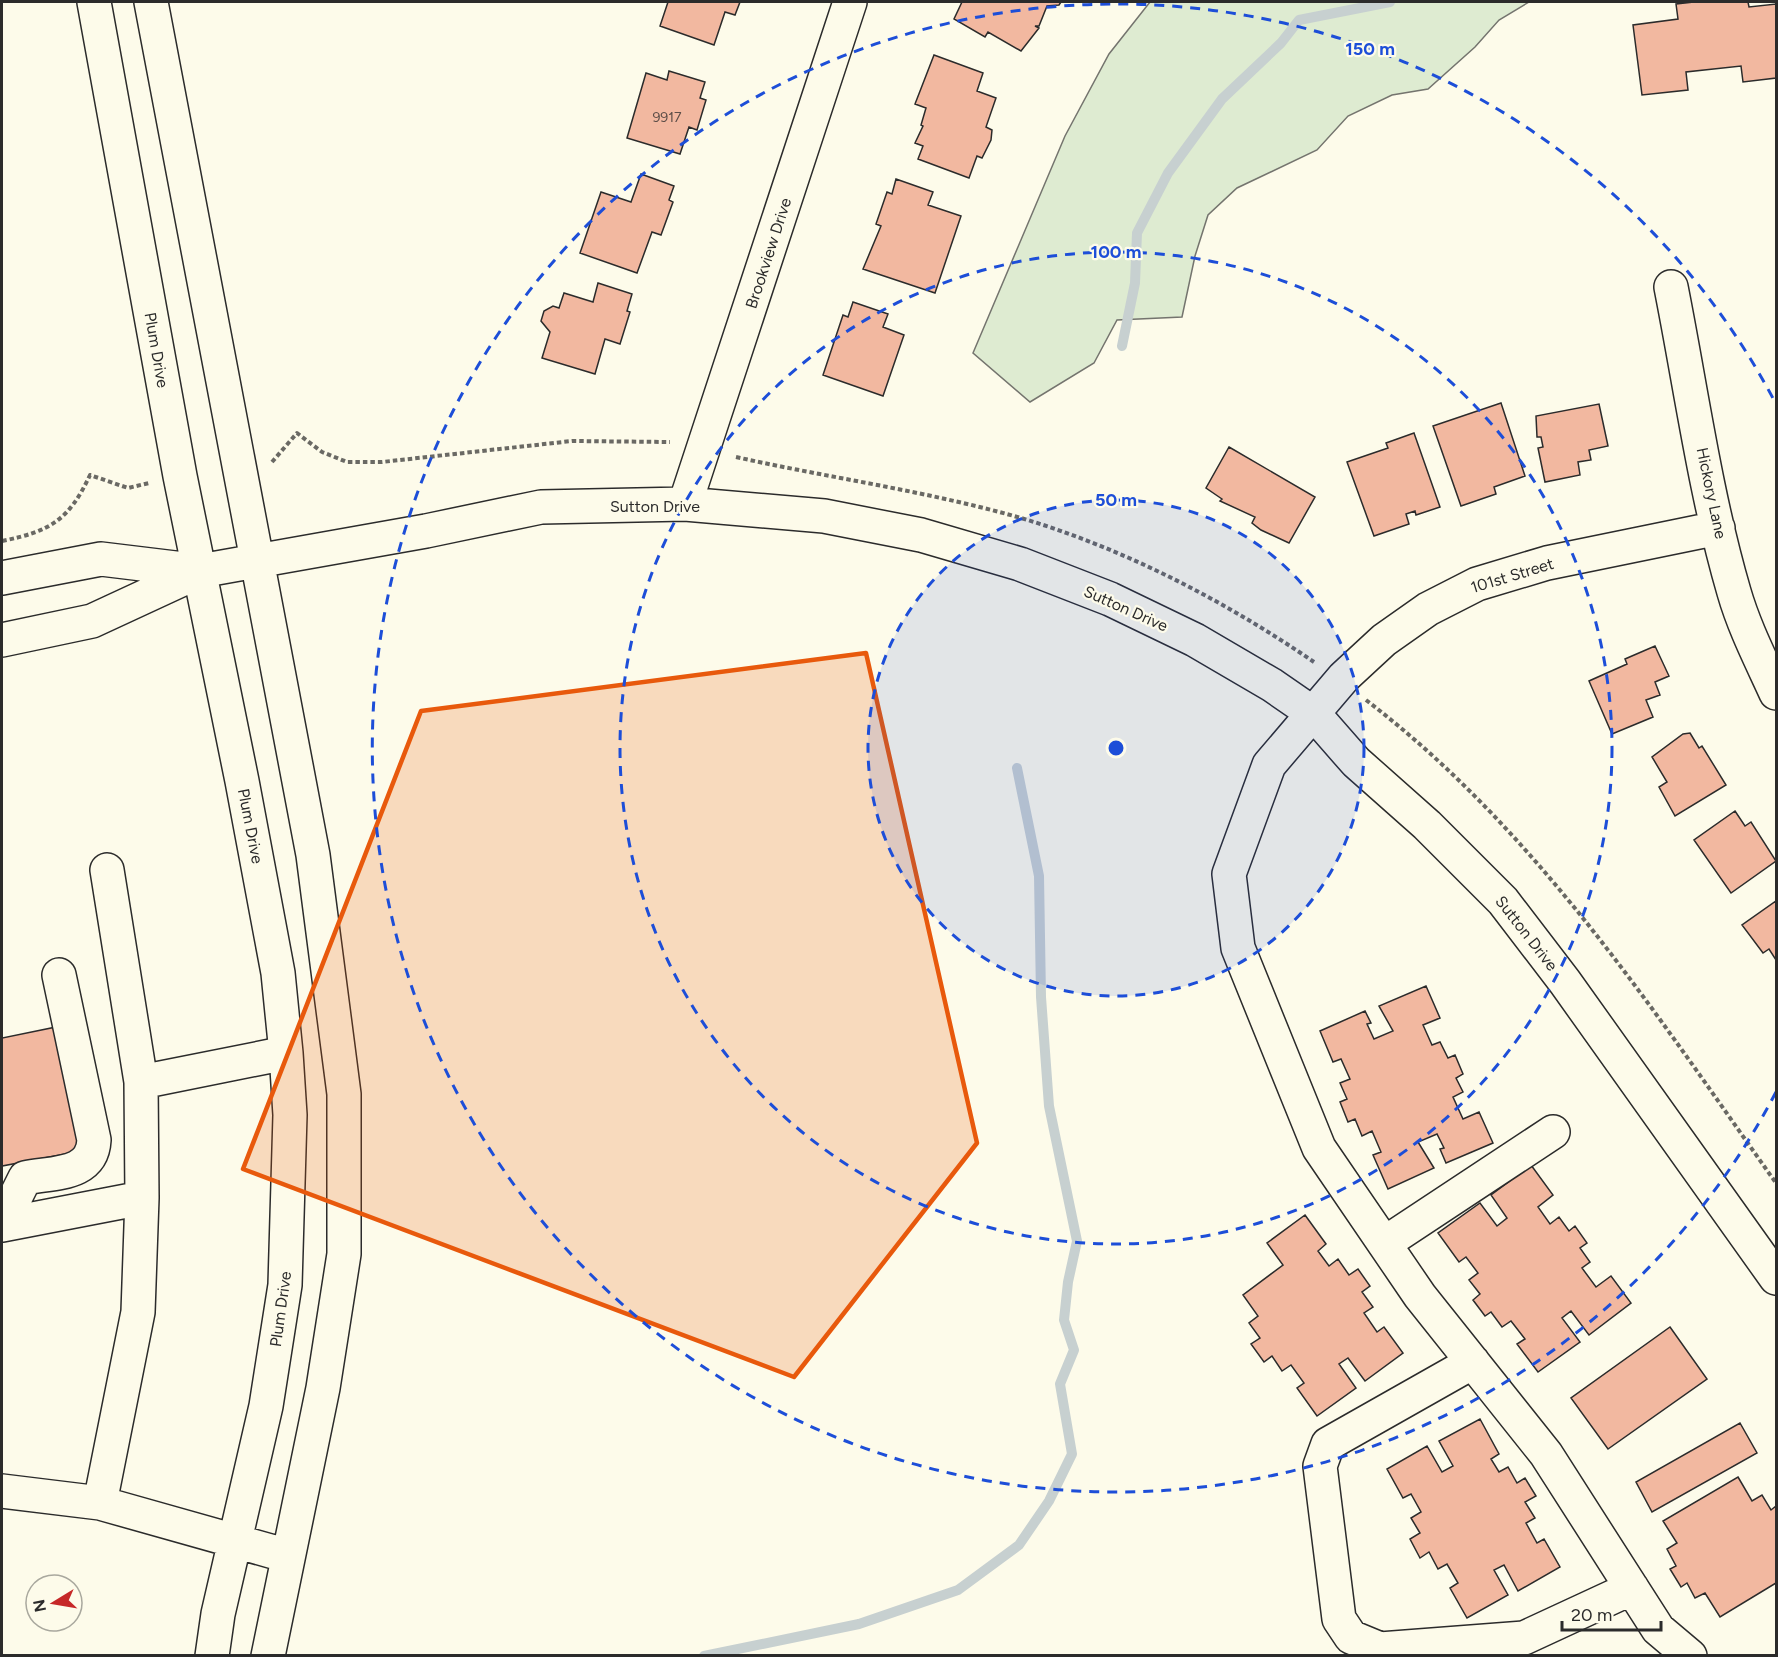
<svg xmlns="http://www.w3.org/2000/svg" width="1778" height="1657" viewBox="0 0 1778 1657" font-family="Figtree,sans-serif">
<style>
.green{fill:#deebd1;stroke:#74746e;stroke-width:1.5}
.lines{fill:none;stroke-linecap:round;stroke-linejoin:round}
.stream{stroke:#c7d0d0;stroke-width:10}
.building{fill:#f2b8a0;stroke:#2b2b2b;stroke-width:1.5}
.minor-casing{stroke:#2b2b2b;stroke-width:36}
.path{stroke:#6a6964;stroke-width:4;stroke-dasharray:4.5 3;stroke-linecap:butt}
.minor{stroke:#fdfbea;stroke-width:33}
.marked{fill:#e8590c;fill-opacity:0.2;stroke:#e8590c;stroke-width:4.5;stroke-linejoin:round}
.ring{fill:none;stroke:#1d4ed8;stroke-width:3;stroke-dasharray:10 8}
.labels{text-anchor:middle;stroke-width:4.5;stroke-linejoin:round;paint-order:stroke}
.number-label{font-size:14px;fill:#5d4e48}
.street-label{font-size:16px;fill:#2b2b2b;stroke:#fdfbea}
.centre{fill:#1d4ed8;stroke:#fdfbea;stroke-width:3}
.ring-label{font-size:18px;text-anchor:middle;font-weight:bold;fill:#1d4ed8;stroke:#fdfbea;stroke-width:4.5;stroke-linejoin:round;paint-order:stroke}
</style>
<rect width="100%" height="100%" fill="#fdfbea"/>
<!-- green -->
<path class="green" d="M1150,2h379l-30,18 -24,27 -47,42 -36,6 -44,21 -31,34 -80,38 -29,27 -13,41 -13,61 -65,3 -23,43 -64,39 -57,-49 92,-217 44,-82z"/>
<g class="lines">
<!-- stream -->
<path class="stream" d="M1122,346l13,-63 2,-50 31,-60 54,-74 59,-56 18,-23 91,-18
M704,1656l155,-32 99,-34 61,-45 30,-44 23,-47 -12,-70 14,-34 -10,-30 4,-38 9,-41 -28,-135 -8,-109 -2,-121 -22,-108"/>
</g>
<!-- building -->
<path class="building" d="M668,2h72l-5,13 -10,-3 -11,33 -54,-19z
M962,2h99l-2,3 -12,1 -8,20h-4l4,2 -18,23 -33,-19 -3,5 -31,-18z
M1694,2h54l1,5 27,-3v74l-33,4 -2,-16 -55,6 2,18 -46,5 -9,-70 45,-6 -2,-15z
M934,55l49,18 -6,18 19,7 -10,29 6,3 -1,10 -9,18 -5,-2 -8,22 -51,-19 5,-13 -8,-3 8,-17 -2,-1 5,-17 -11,-4z
M669,71l36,11 -5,16 6,2 -9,30 -8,-3 -9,27 -53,-16 19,-65 21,7z
M641,174l33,12 -5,14 4,2 -12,33 -9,-3 -15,41 -57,-20 21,-61 30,10z
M896,179l37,13 -5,13 33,11 -26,77 -72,-24 18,-43 -5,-2 11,-32 5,2z
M598,283l34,11 -5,17 3,1 -10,32 -15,-5 -10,35 -53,-16 8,-26 -9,-11 3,-10 9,-5 6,2 5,-15 29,9z
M853,302l35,12 -5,13 21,8 -21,61 -60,-21 20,-60 5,2z
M1501,403l24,73 -31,11 2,7 -35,12 -28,-80z
M1599,404l9,42 -19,4 2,10 -13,2 2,13 -35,7 -7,-34 5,-1 -2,-10h-4l-1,-21z
M1414,433l26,74 -24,8 -1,-4 -9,3 3,10 -35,12 -27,-74 41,-14 -2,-5z
M1229,447l86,50 -26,46 -28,-13 -9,-7 3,-6 -35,-16 2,-2 -16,-11z
M1655,646l14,30 -14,6 5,13 -14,5 7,17 -41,17 -23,-53 38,-17 -2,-5z
M1690,733l9,15 3,-2 24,39 -51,31 -16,-29 8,-5 -15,-25 31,-23z
M1735,811l10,15 6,-4 25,39 -45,32 -37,-53z
M1776,901v59l-7,-11 -6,4 -21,-28z
M1426,986l14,32 -17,7 9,20 8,-3 8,16 7,-3 8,19 -7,4 7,14 -10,5 10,22 16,-7 14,31 -47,20 -6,-14 4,-1 -7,-14 -19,8 16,26 -46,21 -15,-34 8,-3 -9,-21 -10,5 -7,-17 -7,3 -8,-20 7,-3 -7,-16 10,-4 -9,-20 -8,3 -13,-31 45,-20 6,12 -4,1 7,15 19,-8 -14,-25z
M61,1026l25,124 -84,16v-128z
M1531,1165l22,30 -15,12 12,17 9,-7 10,14 6,-5 12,17 -7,5 10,14 -8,6 14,19 15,-11 20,27 -42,32 -18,-24 -9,7 18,24 -42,30 -21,-28 8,-5 -14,-18 -9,6 -11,-15 -6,4 -12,-16 7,-6 -11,-14 9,-7 -12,-16 -7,5 -21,-29 42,-30 17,23 10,-8 -16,-23z
M1305,1215l21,29 -8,7 11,15 9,-7 11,16 9,-6 12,17 -8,6 11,15 -9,6 13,19 7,-5 19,26 -38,28 -17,-23 -9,6 17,24 -39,28 -20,-28 7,-5 -13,-18 -9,6 -10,-15 -8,6 -13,-18 9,-6 -11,-15 9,-7 -15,-21 40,-30 -16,-22z
M1670,1327l37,52 -99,70 -37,-51z
M1480,1419l19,35 -8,5 8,13 9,-5 9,16 8,-5 11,18 -11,6 10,16 -9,5 11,20 7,-4 16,28 -42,24 -14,-26 -10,5 14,25 -41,23 -17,-30 8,-5 -11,-19 -9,5 -9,-17 -9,6 -10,-19 10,-6 -9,-15 10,-6 -10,-18 -8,4 -16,-29 40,-23 15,26 11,-6 -14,-25z
M1740,1423l17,30 -105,59 -16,-30z
M1738,1477l14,24 10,-6 9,15 5,-4v77l-56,34 -15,-24 -10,5 -8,-15 -6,4 -11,-18 6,-3 -9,-17 10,-6 -14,-22z"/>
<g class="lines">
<!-- minor casing -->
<g class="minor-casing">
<path id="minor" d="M94,2l86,474 62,305 36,192 8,80 4,62 -5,170 -19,121 -48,208 -6,42
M151,2l162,853 31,239v160l-21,134 -55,268
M1671,287c20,101 34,206 63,305 10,35 27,68 42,101
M685,504l165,-502
M2,578l99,-19 99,12
M2,640l90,-19 108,-50 226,-40 115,-24 144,-3 139,12 97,19 99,29 90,35 85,41 77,45 42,29 42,48 71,63 76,76 62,81 211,296
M107,870l34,212
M286,1053l-145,29 1,116 -4,114 -38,191 188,53
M2,1224l23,-46c29,-6 67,-2 69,-38l-35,-165
M2,1225l140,-27
M1385,1243l168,-111
M1473,1362l-145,82 -8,22 19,153 12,18 29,12 144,-11 108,-50
M2,1491l98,12
M1690,1656l-32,-27 -112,-175 -126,-158 -101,-148 -81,-200 -9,-74 40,-109 75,-88 40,-37 44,-31 49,-25 70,-21 171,-35"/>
</g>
<!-- path -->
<path class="path" d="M736,457c94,21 191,34 285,61 104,31 204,83 293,144
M272,462l25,-29 25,19 25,10h35l190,-21 98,1
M2,541c49,-10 67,-21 88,-66l38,13 21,-5
M1366,700c171,131 287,310 410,483"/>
<!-- minor -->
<use href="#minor" class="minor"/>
</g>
<!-- marked area -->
<path class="marked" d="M866,653l111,490 -183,234 -551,-208 178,-458z"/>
<!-- distance rings -->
<circle cx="1116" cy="748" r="248" fill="#1d4ed8" fill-opacity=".12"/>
<g class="ring">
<circle cx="1116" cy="748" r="248"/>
<circle cx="1116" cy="748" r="496"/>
<path d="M1776 1092A744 744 0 1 1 1776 404"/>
</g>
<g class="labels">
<!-- number labels -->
<g class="number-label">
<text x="667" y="122">9917</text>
</g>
<!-- street labels -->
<g class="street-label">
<text transform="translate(768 253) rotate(-72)" y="6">Brookview Drive</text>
<text transform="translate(157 350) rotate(80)" y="6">Plum Drive</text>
<text transform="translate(1712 493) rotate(78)" y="6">Hickory Lane</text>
<text x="655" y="512">Sutton Drive</text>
<text transform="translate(1512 575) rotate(-17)" y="6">101st Street</text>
<text transform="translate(1126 608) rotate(24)" y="6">Sutton Drive</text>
<text transform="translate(251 826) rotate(79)" y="6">Plum Drive</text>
<text transform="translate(1527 933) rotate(52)" y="6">Sutton Drive</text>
<text transform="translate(280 1309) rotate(-82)" y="6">Plum Drive</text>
</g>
</g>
<circle cx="1116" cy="748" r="9" class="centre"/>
<g class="ring-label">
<text x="1370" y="55">150 m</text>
<text x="1116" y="258">100 m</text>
<text x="1116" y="506">50 m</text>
</g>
<!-- border -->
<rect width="1778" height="1657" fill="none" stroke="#2b2b2b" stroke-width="6"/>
<!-- north arrow -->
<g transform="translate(54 1603) rotate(259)"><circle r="28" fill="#fdfbea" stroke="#a9a89e" stroke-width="1.5"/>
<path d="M0-4.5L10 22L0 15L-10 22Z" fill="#c62828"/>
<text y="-9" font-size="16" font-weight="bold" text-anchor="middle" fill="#2b2b2b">N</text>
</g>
<!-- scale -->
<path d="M1562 1621v9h99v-9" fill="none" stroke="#2b2b2b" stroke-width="3"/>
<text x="1571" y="1621" font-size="18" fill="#2b2b2b" stroke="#fdfbea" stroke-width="4.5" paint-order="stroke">20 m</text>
</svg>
